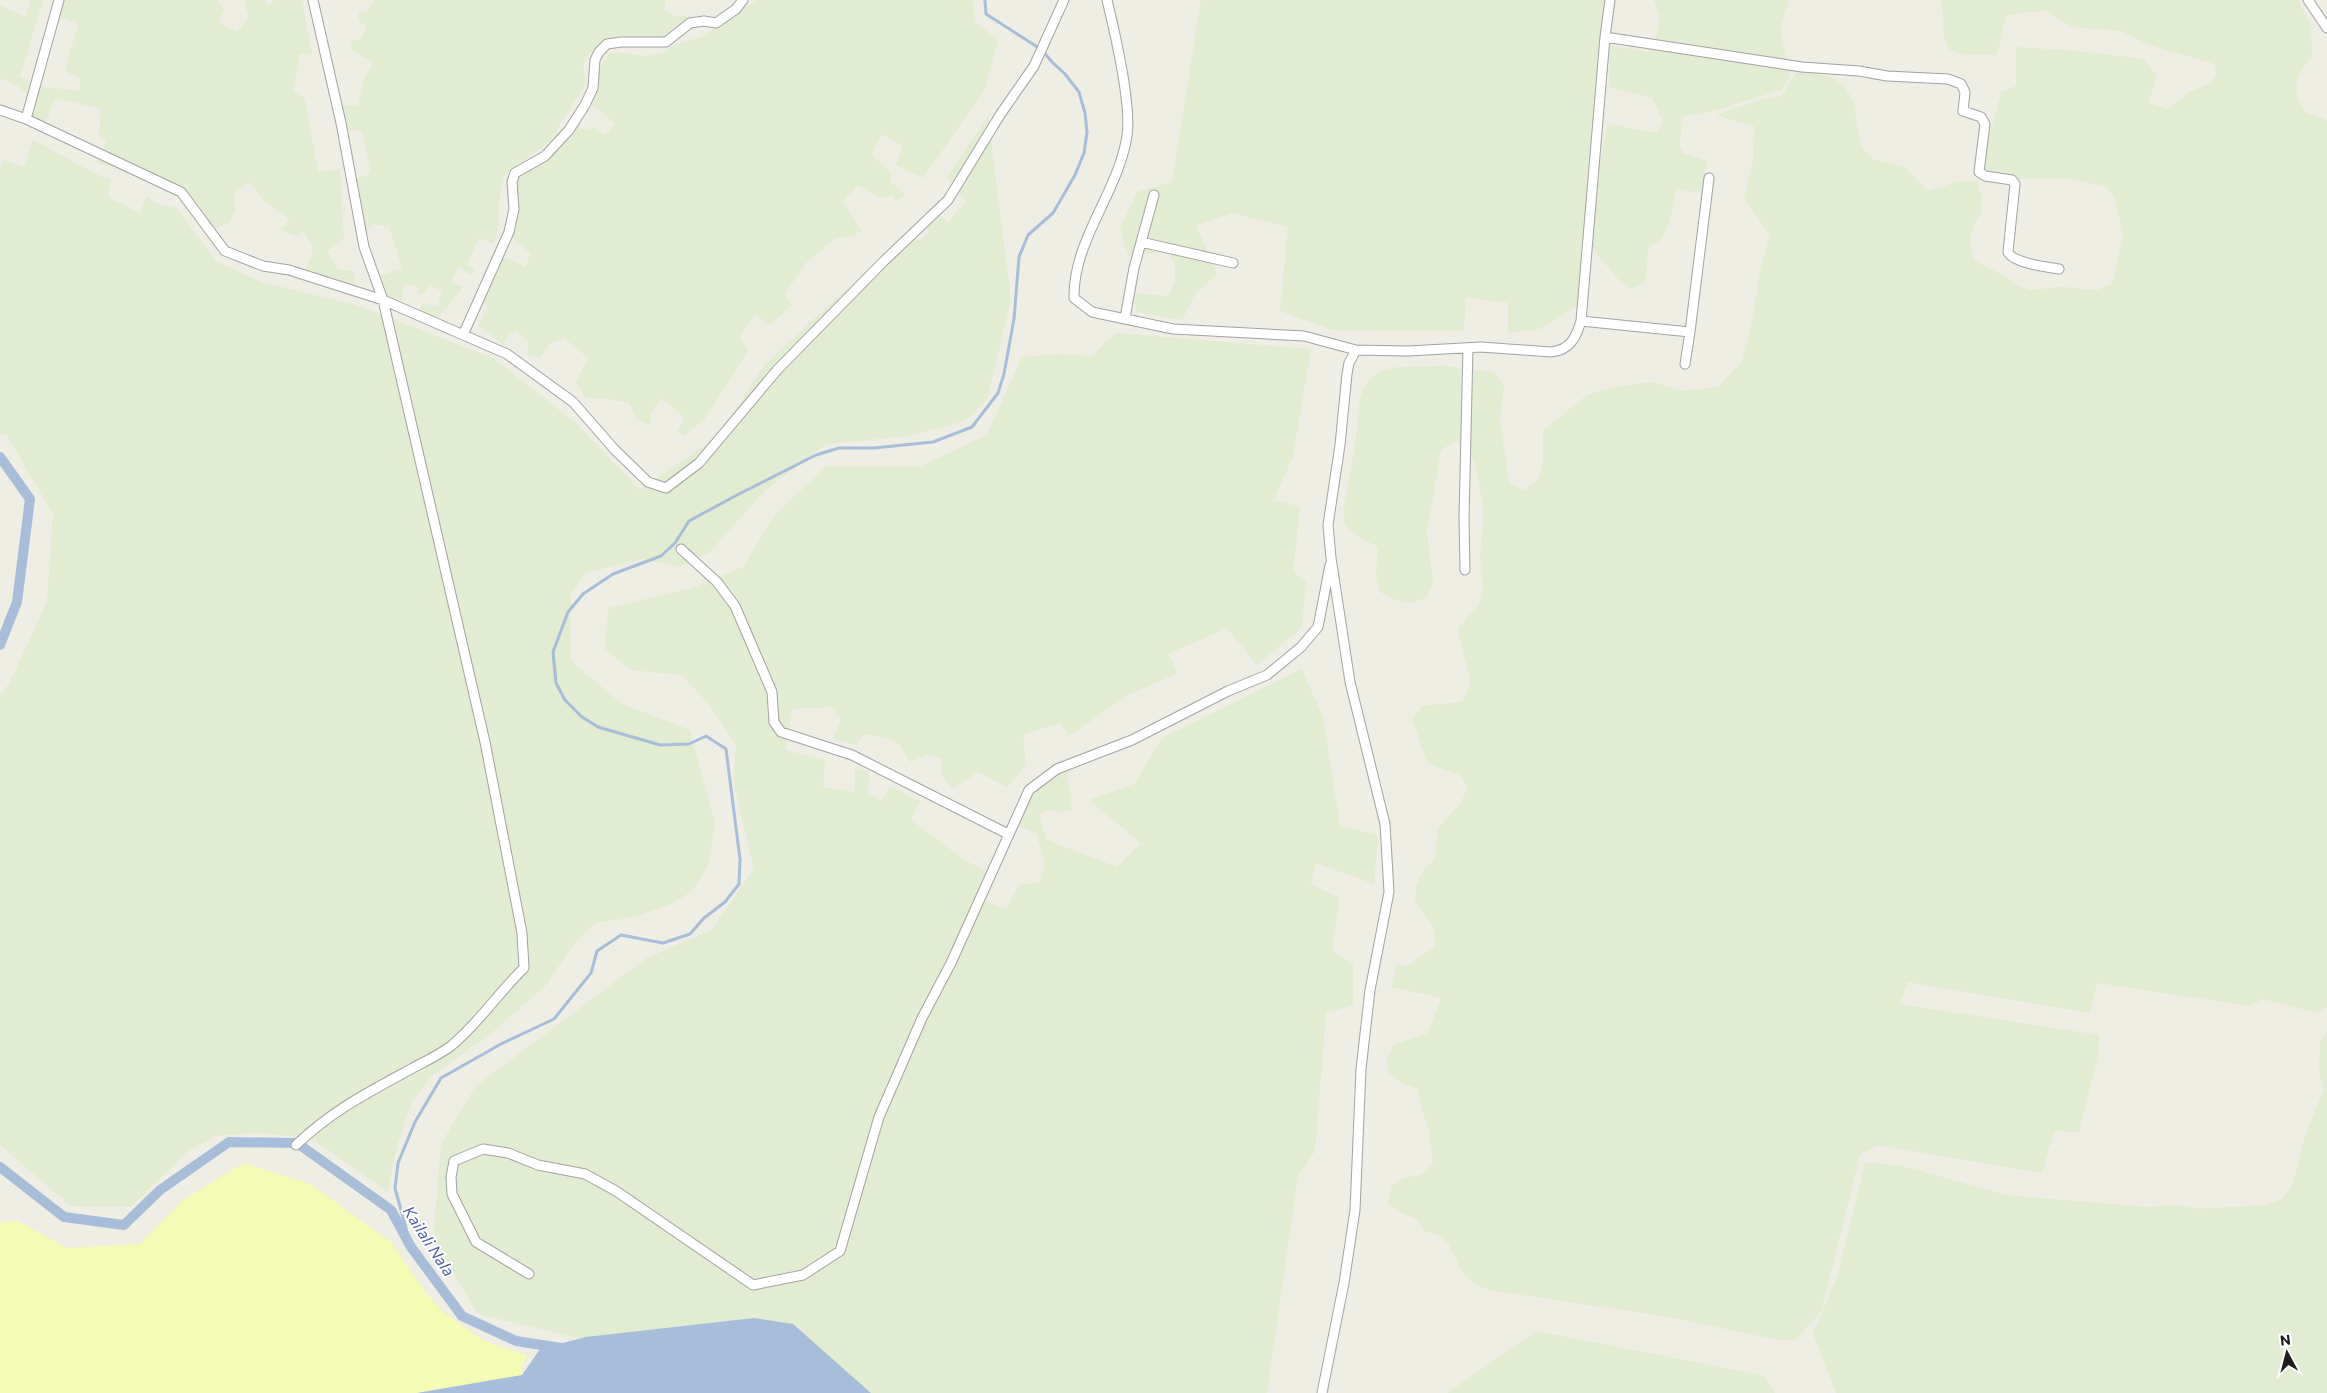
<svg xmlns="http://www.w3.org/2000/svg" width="2327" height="1393" viewBox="0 0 2327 1393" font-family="Commissioner,sans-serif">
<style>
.farmland{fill:#e1ecd0}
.sand{fill:#f3fbb5}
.water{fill:#a7beda}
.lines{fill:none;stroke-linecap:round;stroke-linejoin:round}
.stream{stroke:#a7beda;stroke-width:3}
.canal{stroke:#a7beda;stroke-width:10}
.street-casing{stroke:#a2a2a2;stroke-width:11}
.street{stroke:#fff;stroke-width:9}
.labels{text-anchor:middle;stroke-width:4;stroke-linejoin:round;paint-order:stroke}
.water-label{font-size:16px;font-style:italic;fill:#4f5ea9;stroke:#fff}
</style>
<rect width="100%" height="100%" fill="#eeeee4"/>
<!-- farmland -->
<path class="farmland" d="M31,0h12l-23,77 19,9 40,5 1,-13 -15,-7 13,-47 -21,-8 6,-16h154l7,10 -6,12 19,10 12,-15 -5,-14 4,-3h17l3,5 7,-5h27l10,54h-12l-7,37 12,7 13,74 22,-3 4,69 -17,14 11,17 15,2 4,21 -52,-21 7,-15 1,-10 -10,-15 -7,5 -16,-6 10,-10 -25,-19 -16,-19 -16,12 2,15 -6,15 -16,5 -14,-24 -19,-14 -82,-28 8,-21 -7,-7 2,-26 -46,-11 -12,32 -21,-11 7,-24 -13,-10 -16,-7v-73l26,12z
M374,0h291v11l13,6 11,-1 2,6 -16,5 -18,16 -52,-2 -18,15 -4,12 3,16 -26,40 -7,15 -48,35 -5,19 -2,36 -5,15 -14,-6 -12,26 8,6 -4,5 -13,-8 -7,15 12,5 -25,31 -19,-6 3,-8 16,2 4,-15 -13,-6 -6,9 -5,-1 1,-6 -14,-3 -4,17 -26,-4 -5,-19 32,-9 -13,-42 -14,-3 -12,8 -9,-52 17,-7 -8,-40 -3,-3h-14l-6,-24 18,-1 6,-27 10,-15 -24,-14 2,-9 9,-1 5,-13 -8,-6 1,-9 7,2z
M757,0h216l2,22 23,18 -14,51 -61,87 -27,-13 7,-19 -22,-12 -9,21 18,17 1,10 15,13 -10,6 -4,-6 -11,3 -24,-13 -14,17 18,29 -8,5 -18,3 -29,24 -21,31 7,11 -22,20 -15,-10 -16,21 9,14 -44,70 -21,16 -6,-5 8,-13 -23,-20 -11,14v13l-14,-6 -8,-16 -20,-4 -23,-1 -10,-16 12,-24 -24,-20 -15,6 -10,14 -11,-3v-13l-11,-11 -9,4 -5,10 -25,-20 10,-18 -15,-10 25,-41 14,4 13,7 6,-14 -20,-15 -3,-9 2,-36 13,-24 37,-27 14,-20 12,9 9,-4 10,9 10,-13 -23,-18 6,-20 -1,-15 13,-18 37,4 15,-2 11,-9 28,-8 28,-17z
M1201,0h411l-28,302 -45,27 -31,4v-30l-42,-6 -2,34 -132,-1 -52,-19 8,-84 -56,-14 -36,12 21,49 -22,20 -13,26 -46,-8 -2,-19 34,3 7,-13v-20l-8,-12 -39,5 -8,-27 17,-37 35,-10z
M1654,0h135l-9,28 10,48 -9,14 -72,22 -27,5 -2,29 3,7 24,8 -5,32 -25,-4 -8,34 -7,16 -14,9 -2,33 -14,8 -14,-10 -26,-31 8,-86 8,-38 50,9 5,-12 -11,-23 -43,-11 1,-42 38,7 7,-11 5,-24z
M1942,0h356l13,25 1,32 -10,12 -6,15 2,16 8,13 21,7v887l-10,6 -55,-14 -12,7 -153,-23 -7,30 -182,-31 -9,22 200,31 -1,23 -19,74 -25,-1 -12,42 -164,-28 -18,9 -39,158 -26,28h-17l-109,-23 -179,-27 -15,-6 -12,-11 -14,-28 -12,-11 -12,-2 -8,-13 -15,-6 -14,-10 3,-17 13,-8 17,-3 12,-11 -4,-31 -12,-45 -15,-5 -13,-10 -2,-15 8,-14 33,-11 13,-35 -49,-11 4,-22h13l26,-19 -1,-18 -19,-27 1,-15 7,-15 12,-12 3,-31 22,-24 8,-16 -8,-13 -32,-11 -16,-45 10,-13 40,-4 9,-19 -14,-54 22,-25 4,-17 -3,-31 4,-46 -9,-46 -6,-15 -14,-8 -14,9 -14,82 6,50 -6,15 -16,6 -16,-3 -15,-8 -4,-16 2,-29 -21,-11 -12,-11 -1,-15 11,-65 5,-48 8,-16 12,-10 17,-4 49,-1 48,6 10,14 -4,33 9,65 17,6 12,-11 5,-15v-33l44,-36 33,-9 32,-4 32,9 34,-4 24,-25 8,-30 11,-66 9,-31 -26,-36 9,-38 1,-35 -38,-11 44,-15 22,-4 15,-26 32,6 15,10 9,14 8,47 12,12 32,9 23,23 32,-10h17l5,15 -1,16 -8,14 -3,17 3,17 28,14 13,10 16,6 33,-3 33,3 16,-6 11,-48 -8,-38 -10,-12 -36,-7h-47l-18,2 -20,-11 2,-21 15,-57 15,-6v-39l63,4 65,8 13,17 -9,27 20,6 21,-17 22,-9 5,-8 -2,-11 -68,-20 -25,-13 -50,-4 -24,-16 -23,1 -18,4 -9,39h-31l-17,-5 -5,-13z
M988,116l23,185 -24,98 -22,22 -58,15 -80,8 -63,47 -54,61 -30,15 -38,-8 -57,14 -14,22v66l51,43 68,26 25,94 -7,42 -16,25 -19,12 -38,14 -40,6 -22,22 -27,40 -52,46 -62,45 -20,25 -16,49 -8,42 -77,-54 -53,-5 -44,3 -27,16 -56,55 -60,-1 -46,-39 -25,-23v-448l10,-14 37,-80 6,-88 -47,-80h-6v-263l3,-11 21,7 9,-27 69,37 9,2 -3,18 32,16 6,-17 10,7 20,5 41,54 44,20 95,23 137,53 84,66 63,66 80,-55 44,-70 141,-130 16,6 8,-9 -4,-13 8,-11 15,15 18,-22 -19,-24z
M1116,333l195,16 -18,107 -19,44 26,7 -7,65 13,9 -4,46 -45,38 -30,-37 -59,26 10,19 -52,23 -57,40 -9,-13 -37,12 3,30 -19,22 -29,-15 -26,17 -10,-15v-15l-16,-4 -16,7 -10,-17 -14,-7 -22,-4 -9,11 -22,-6 8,-20 -10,-12 -39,2 -6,41 39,10 -2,27 32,5v-24l14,4 -1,21 14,8 8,-15 30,15 -9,19 55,41 27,13 -10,27 23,8 13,-24 21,-3 5,-18 -9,-31 -20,-8 16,-35 35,-20 5,39 -11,3 -12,-3 -10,7 8,24 70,27 24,-24 -52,-43 45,-16 28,-46 140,-69 21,48 17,109 38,9 -4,49 -58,-21 -5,21 28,14 -7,53 21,13v41l-27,8 -11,138 -17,25 -31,217h-407l-278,-54 -104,-25 -45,-73 8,-97 34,-57 172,-129 64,-28 43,-61 -21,-89 3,-35 -25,-38 -29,-32 -50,-5 -28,-21 5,-41 83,-20 51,-21 31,-51 52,-50h95l66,-31 35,-78 37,-3 33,2z
M2327,1031v362h-491l-23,-59 25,-60 27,-112 37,4 105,29 139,12 33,-2 18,4 69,-4 17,-7 10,-14 12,-48 19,-47 -5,-15 1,-33z
M1537,1331l228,45 10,17h-328z"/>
<!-- sand -->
<path class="sand" d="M244,1163l66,21 81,58 35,51 18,20 39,27 38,14h6l-5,14v7l-105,18h-417v-170l16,-3 51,28 73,-4 43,-44z"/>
<!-- water -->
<path class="water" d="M754,1318l39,6 78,69h-454l105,-18 18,-26 46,-12z"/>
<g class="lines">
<!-- stream -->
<path class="stream" d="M411,1247l-16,-59 3,-25 17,-41 26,-44 60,-34 53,-25 37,-46 6,-22 24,-16 42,8 27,-9 14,-16 21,-16 14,-18 1,-25 -14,-110 -20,-13 -17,8 -29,1 -62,-18 -16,-10 -17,-17 -9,-17 -3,-31 15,-40 15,-18 30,-20 48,-18 14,-13 14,-22 48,-26 79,-40 23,-7h35l59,-6 39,-15 26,-34 6,-19 10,-55 5,-62 9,-22 25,-22 22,-38 9,-22 3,-21 -2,-19 -6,-21 -14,-18 -13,-12 -10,-12 -56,-36 -1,-14"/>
<!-- canal -->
<path class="canal" d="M0,457l30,42 -13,103 -17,43
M0,1167l64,50 60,8 36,-35 69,-48 68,1 94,67 20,37 51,69 54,25 45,7"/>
<!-- street casing -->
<g class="street-casing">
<path id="street" d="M1107,0c8,33 25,104 20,136 -9,57 -54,104 -53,162l18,14 81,17 131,7 52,14
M2308,0l19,28
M1605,37l197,30 57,4 28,5 61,3 13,5 4,8 -2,19 18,6 4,7 -6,48 6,4 27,4 3,4 -7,68c5,11 39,15 51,17
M0,110l26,9 155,73 44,59 38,15 26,4 94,30 -19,-53 -23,-124 -28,-123
M26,119l33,-119
M1141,242l92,21
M1125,318l9,-50 20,-73
M1581,321l109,11 19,-154
M463,335l46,-103 5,-23 -2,-27 3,-9 30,-17 24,-26 16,-25 8,-17 2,-28 4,-8 8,-8 14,-2h45l24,-19 14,-2 12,2 20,-14 7,-9
M1685,364l5,-32
M681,549l36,33 18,24 37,86 2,30 7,10 71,23 156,79
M1465,570l-1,-52 4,-170
M296,1145c37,-35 71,-52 115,-76 13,-7 28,-14 40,-23 28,-23 47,-53 73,-78l-2,-35 -37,-191 -102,-442 124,54 66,48 42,48 33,32 18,6 33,-25 79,-94 106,-108 64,-61 52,-85 34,-49 30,-66
M529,1274l-53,-32 -24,-48 -1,-17 3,-16 29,-12 25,4 30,12 47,9 31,17 137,94 50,-10 37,-24 39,-134 43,-99 29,-55 78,-173 28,-21 75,-29 96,-49 39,-16 34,-28 17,-20 12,-62
M1322,1393l22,-110 11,-73 6,-141 9,-79 19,-98 -4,-68 -35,-142 -19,-124 -3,-33 12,-80 7,-71 2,-11 7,-13 52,1 73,-4 70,5c19,-2 25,-14 30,-31l24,-284 5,-37"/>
</g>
<!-- street -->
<use href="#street" class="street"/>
</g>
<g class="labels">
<!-- water labels -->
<g class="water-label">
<text transform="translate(429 1241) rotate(57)" y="6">Kailali Nala</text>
</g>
</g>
<!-- north arrow -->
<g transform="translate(2287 1353) rotate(353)" stroke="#ffffff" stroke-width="4" paint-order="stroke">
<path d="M0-4L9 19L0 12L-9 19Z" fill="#1e1e1e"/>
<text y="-8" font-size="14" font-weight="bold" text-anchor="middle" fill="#1e1e1e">N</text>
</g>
</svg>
